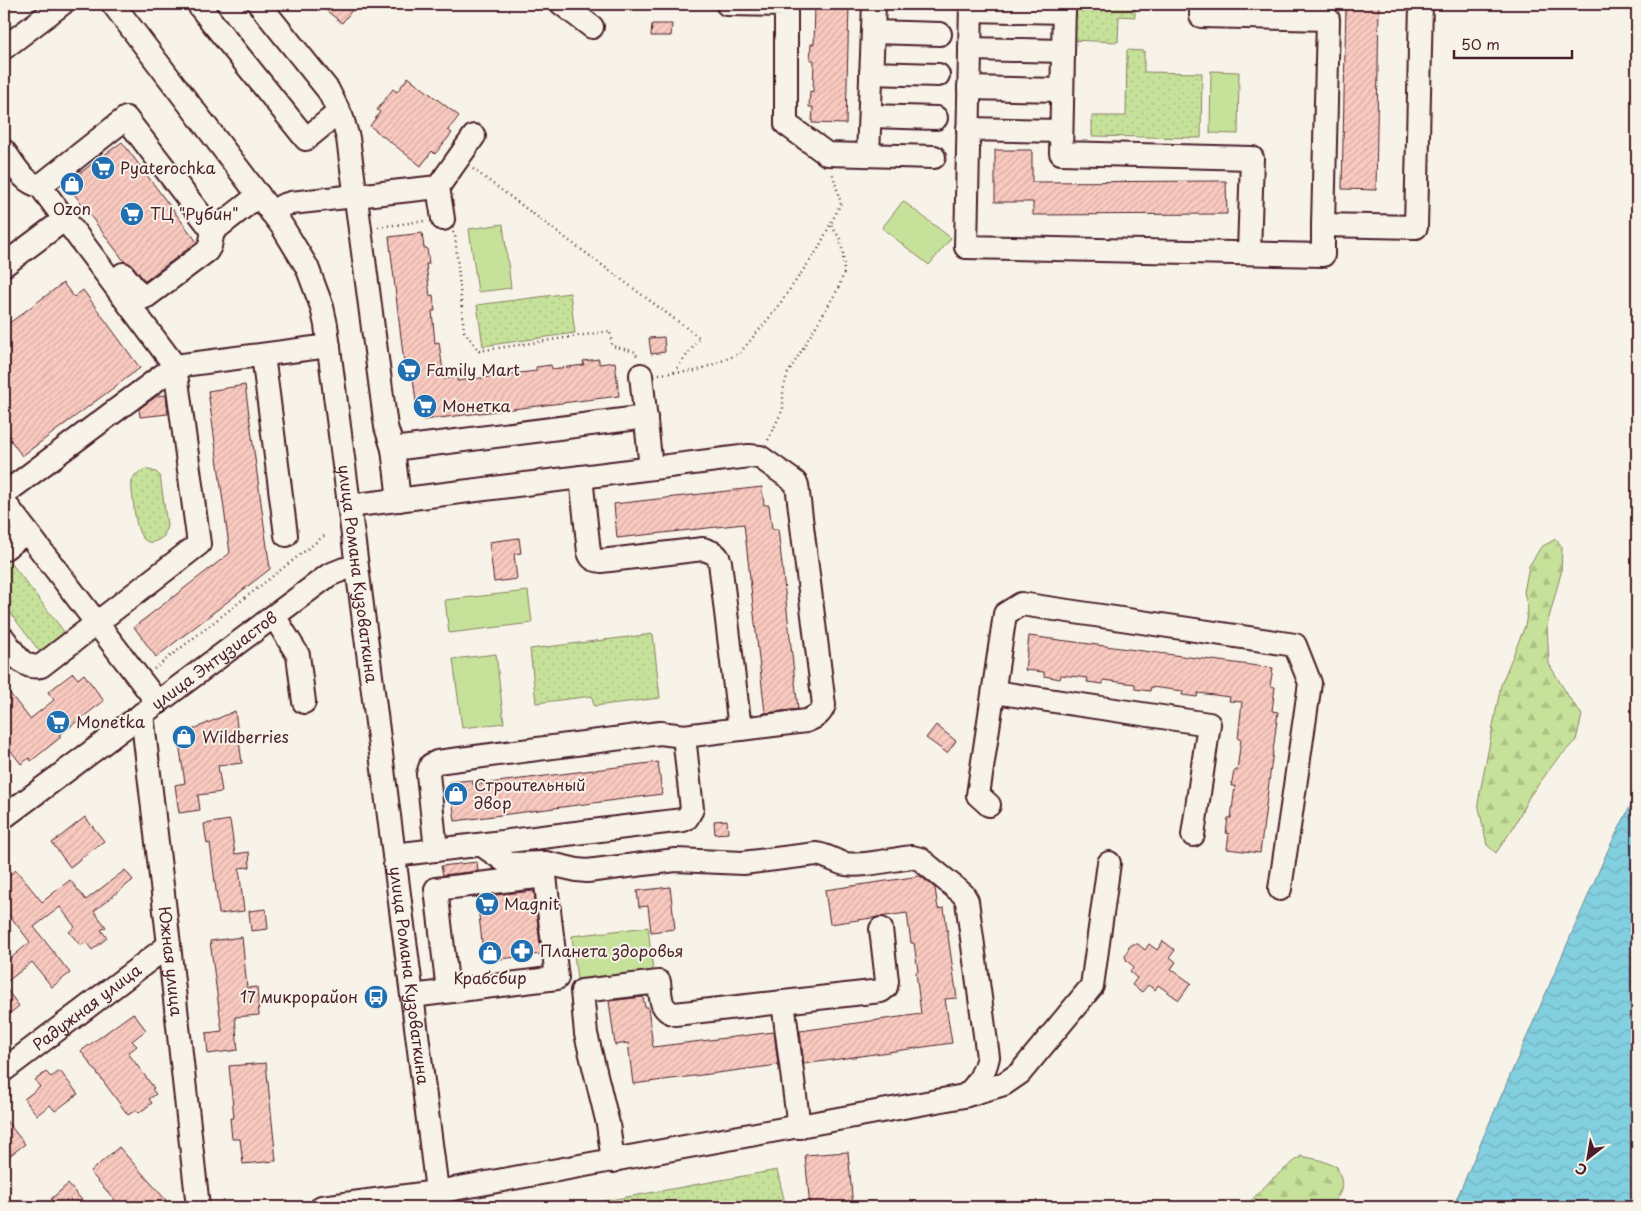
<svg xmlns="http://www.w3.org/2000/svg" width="1641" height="1211" viewBox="0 0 1641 1211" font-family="'Playpen Sans',sans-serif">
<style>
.green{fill:#c6e29a;stroke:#888062}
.forest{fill:url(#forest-firs);stroke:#888062}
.park{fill:url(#park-dots);stroke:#888062}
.water{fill:url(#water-waves);stroke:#6c8998}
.building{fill:url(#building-hatch);stroke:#4a1f2b}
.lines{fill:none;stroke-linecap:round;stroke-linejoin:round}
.minor-casing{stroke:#4a1f2b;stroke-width:26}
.path{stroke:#4a1f2b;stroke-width:2.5;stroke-dasharray:1 4;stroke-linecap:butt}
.minor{stroke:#f7f3e8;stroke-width:22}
.labels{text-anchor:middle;stroke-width:4;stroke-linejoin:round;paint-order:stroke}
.poi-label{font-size:16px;fill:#4a1f2b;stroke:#f7f3e8;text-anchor:start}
.street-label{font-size:16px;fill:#4a1f2b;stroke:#f7f3e8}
</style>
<defs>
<pattern id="forest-firs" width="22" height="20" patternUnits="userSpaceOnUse" patternTransform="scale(1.25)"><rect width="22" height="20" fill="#c6e29a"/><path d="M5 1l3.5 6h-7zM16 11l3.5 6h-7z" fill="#acc185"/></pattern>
<pattern id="park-dots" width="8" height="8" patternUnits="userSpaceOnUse" patternTransform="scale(1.25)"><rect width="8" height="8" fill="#c6e29a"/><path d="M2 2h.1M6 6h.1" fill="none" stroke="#acc185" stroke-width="1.8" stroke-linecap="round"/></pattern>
<pattern id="water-waves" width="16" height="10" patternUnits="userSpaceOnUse" patternTransform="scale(1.25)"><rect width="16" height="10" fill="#82cfe0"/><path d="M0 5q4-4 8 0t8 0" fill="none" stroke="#72b1c0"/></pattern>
<pattern id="building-hatch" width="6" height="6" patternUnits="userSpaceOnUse" patternTransform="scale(1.25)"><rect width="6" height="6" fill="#f9cabf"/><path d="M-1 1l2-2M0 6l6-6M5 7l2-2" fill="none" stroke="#d7ada4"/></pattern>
</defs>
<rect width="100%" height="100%" fill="#f7f3e8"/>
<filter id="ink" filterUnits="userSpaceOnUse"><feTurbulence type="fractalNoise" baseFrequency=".02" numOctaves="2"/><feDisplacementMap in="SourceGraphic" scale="10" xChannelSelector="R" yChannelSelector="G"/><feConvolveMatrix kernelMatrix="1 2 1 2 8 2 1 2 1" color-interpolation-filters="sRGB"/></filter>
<g filter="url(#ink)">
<!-- green -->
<path class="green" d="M1211,71l28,1 -1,62 -28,-1z
M903,201l48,37 -22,27 -47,-37z
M503,224l8,64 -33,4 -9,-63z
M528,591l4,32 -83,10 -4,-33z
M496,654l8,69 -42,5 -9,-69z
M648,927l5,44 -76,8 -5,-43z"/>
<!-- forest -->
<path class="forest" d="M1556,539l6,8 -1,26 -14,52 2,39 21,35 12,16 -6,25 -21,22 -26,35 -16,31 -17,25 -9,-8 -9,-42 23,-118 24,-59 3,-17 -4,-17 5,-26 12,-19z
M1301,1156l19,4 17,7c8,20 6,25 -8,40h-84l27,-28z"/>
<!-- park -->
<path class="park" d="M1070,4h65v13l-16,-1 -1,26 -49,-2z
M1127,50l17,1v21l58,1 -1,65 -109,-2v-20h34z
M570,293l5,40 -92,13 -6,-41z
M145,469l11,3 4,4 7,49 -3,11c-24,20 -28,-13 -30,-28 -1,-10 -3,-19 -2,-28l3,-5z
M8,559l61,79 -25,19 -40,-52v-42z
M653,634l7,64 -66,8 -2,-10 -56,7 -6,-54z
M777,1170l9,37h-208l-1,-1z"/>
<!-- water -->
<path class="water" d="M1637,793v414h-184l155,-357z"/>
<!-- building -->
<path class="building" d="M318,4h39l-15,19z
M815,4h34l-3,120 -34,-1 1,-16h-4l1,-16 3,1 1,-32h-4l1,-16h3z
M1346,4h33l-3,186 -34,-1z
M652,24h20l-1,12h-20z
M408,77l51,39 -11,14 4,3 -17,21 -3,-3 -11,15 -51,-40 10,-14 -3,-2 16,-21 4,3z
M122,142l75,100 -52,39 -12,-15 -9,-5 -58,-78z
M995,150h37v32l194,-1 1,33 -194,1v-13h-38z
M422,233l2,15h3l2,16h-3l4,32 3,-1 2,16h-3l3,32 4,-1 5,37 13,-2v4l32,-4v-4l15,-2v4l32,-4v-4l15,-2 1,4 32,-4 -1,-4 16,-2v5l16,-2 4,34 -196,24 -2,-18h-5l-3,-24 -7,1 -17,-142z
M63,283l11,14 9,-7 57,78 -118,88 -18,-25v-104z
M664,337l1,15 -14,2 -2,-16z
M245,385l25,184 -114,88 -22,-30 96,-74 -22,-162z
M166,395l2,19 -28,3 -1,-8 18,-13z
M762,487l2,18h5l3,24h6l20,180 -33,4 -21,-189 -127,14 -3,-34z
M519,538l2,15 -7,1 3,25 -23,3 -5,-40z
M1029,636l244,32 -3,18 5,1 -3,24 6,1 -18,141 -33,-4 2,-15 -3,-1 2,-15h3l4,-32h-4l3,-15h3l4,-32h-3l4,-37 -13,-1 1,-4 -32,-4 -1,4 -15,-2 1,-4 -32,-4 -1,4 -15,-2v-5l-32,-4v4l-16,-2 1,-4 -27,-3 -1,4 -16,-3v-4l-19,-2z
M73,673l5,6 6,-5 20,27 -45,34 2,2 -30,24 -2,-3 -8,6 -17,-22v-56l26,33 24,-19 -6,-8z
M235,711l7,52 -24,3 4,26 -24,3 2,15 -21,3 -4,-28 10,-2 -7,-47z
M936,725l20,16 -9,12 -21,-15z
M658,762l4,32 -207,27 -5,-39 22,-2 1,5z
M85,817l19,24 -34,26 -18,-24z
M230,820l5,34 14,-2 1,15 -11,1 5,43 -25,3 -9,-71 -3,1 -3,-20z
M727,820l1,13 -13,1 -1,-13z
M477,862l1,9 -35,4 -2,-9z
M16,870l26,32 28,-22 16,20 39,-30 8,10 -39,31 12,16 -5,3 6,8 -15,12 -6,-8 -5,4 -12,-14 6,-5 -15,-20 -26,20 36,46 -18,14 -20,-25 -28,22v-20l26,-22 -26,-34v-29z
M920,876l15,12 3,21 6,-1 13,90 -12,1 7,44 -148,21 -4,-33 121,-17 -5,-42 2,-1 -4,-28h-3l-4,-30 -77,11 -5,-34z
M670,887l5,42 -24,3 -3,-26 -9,1 -2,-16z
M534,891l7,63 -57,7 -7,-64z
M266,909l2,20 -17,2 -2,-20z
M242,937l5,51 10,-1 2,28 -24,2 3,33 -30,4 -2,-21 16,-2 -12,-90z
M1163,941l12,9 -5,7 6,5 -5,7 20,14 -12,17 -21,-15 -3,5 -7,-5 -6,7 -10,-7 5,-7 -7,-6 4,-5 -7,-6 -2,-4 4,-10 4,-3h5l7,6 4,-6 8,6z
M4,986l15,20 -15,12z
M643,997l2,10h3l5,40 121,-15 4,33 -145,19 -5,-41 -13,2 -6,-44z
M133,1013l13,17 -14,11 5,5 -9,7 26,35 -2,1 4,5 -7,5 3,4 -13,10 -3,-3 -8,5 -47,-64z
M266,1063l10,98 -33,3 -3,-25h-8l-2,-21h4l-5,-52z
M60,1071l18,23 -23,17 -5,-6 -13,10 -13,-16 16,-12 -5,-7 11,-8 5,5z
M4,1118l21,26 -21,16z
M119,1147l53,60h-51l-31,-35z
M848,1152l5,55h-43l-5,-52z
M68,1184l20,23h-30l-7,-8z"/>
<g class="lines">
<!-- minor casing -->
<g class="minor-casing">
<g id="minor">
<path id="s1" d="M113,4l169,222 25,41 15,40 4,18 113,881"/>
<path d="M205,4l-5,3 106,132 33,-27"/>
<path d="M259,4l69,86 14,28 6,20 38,289 7,22 253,-32"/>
<path d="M562,4l30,23"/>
<path d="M727,4l59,1v119l41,30 107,3"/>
<path d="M971,4l-5,243 357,8v-30l93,2 5,-223"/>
<path d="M1064,4l-3,149 191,5 -3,95"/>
<path d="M1201,4v12l127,3 -5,206"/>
<path d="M971,10l93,2"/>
<path d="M873,32l67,2"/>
<path d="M4,48l58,-44"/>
<path d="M970,49l93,2"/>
<path d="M871,73l67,2"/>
<path d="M969,88l93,2"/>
<path d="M870,116l66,2"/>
<path d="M968,129l93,2"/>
<path d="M4,151c10,13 19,32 36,35l135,180 -171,128"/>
<path d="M868,155l6,-151"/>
<path d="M40,186l86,-68 87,113 46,-36"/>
<path d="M438,187l5,32"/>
<path d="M271,212l13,-7 7,-2 147,-16 36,-51"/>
<path d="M4,265l61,-46"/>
<path d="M123,274l19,24 5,-2 60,-45 3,-5 3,-15"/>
<path d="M263,355l23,180"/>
<path d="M641,375l10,93"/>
<path d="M393,449l6,51"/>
<path d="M581,477l8,75c2,7 5,8 12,9l102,-12c9,3 14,4 17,13l20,167"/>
<path d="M4,502l154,201"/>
<path d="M349,506l400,-50 11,1 35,25 2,3 27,220c-3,9 -8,12 -18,16l-122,15 -24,-3 -223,29 -6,3 -3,9 8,76"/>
<path d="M4,549l23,-17"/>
<path d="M274,616l24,39 6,47"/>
<path d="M4,639c10,13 18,31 37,27l158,-122 -24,-178 154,-20"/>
<path d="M994,692l215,32 -16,111"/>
<path id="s2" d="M142,714l27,231 29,262"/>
<path d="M989,805l-11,-10 27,-181 16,-10 274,41 15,38 -30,206"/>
<path id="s3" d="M4,817l325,-242 15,-6 13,-2"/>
<path d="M394,855l289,-35 4,-2 5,-9 -8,-73"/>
<path d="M412,996l145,-18 -12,-102 -109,13 12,102"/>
<path d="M783,1002l16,125"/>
<path id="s4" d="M4,1070l165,-125"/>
<path d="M964,1096l40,-12 16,-11 72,-87 17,-123"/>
<path d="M613,1161l-5,-37 -22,-90 -4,-43 77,-9c2,14 0,28 16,32l206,-23 5,-4 1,-6 -6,-52"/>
<path d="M322,1207l115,-15 527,-96c13,-8 21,-25 24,-39l-21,-156 -4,-7 -43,-35 -8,-2c-17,2 -51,10 -66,7 -11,-2 -19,-9 -30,-10l-73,9 -67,-3 -89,11 -10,-1 -31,-7 -37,1 -27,-19"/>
</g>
</g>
<!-- path -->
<path class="path" d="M4,12l10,-8
M473,169l227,169 -26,34
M378,227l46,-6
M453,232l2,3 9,96 15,20 131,-20 2,15 24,6 1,6
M659,374l37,-3 43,-17 35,-42 44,-63 23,-46 -9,-31
M768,440l15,-31v-18l4,-16 51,-86 6,-16 -1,-19 -3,-15 -9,-14
M154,669l170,-133"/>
<!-- minor -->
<use href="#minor" class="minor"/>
</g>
</g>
<!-- icons -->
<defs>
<g id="supermarket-disc" transform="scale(1.25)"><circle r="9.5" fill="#1f6fb2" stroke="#f7f3e8"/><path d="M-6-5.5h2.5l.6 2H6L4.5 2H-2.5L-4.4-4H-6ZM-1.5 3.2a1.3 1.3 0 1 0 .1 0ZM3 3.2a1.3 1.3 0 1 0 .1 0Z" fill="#fff"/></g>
<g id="shop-disc" transform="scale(1.25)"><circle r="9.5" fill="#1f6fb2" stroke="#f7f3e8"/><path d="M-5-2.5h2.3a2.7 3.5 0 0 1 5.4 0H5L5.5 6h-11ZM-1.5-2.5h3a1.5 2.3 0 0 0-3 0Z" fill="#fff"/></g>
<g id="pharmacy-disc" transform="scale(1.25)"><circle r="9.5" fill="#1f6fb2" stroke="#f7f3e8"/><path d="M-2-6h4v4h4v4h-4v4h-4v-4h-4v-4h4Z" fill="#fff"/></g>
<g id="bus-disc" transform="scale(1.25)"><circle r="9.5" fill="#1f6fb2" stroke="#f7f3e8"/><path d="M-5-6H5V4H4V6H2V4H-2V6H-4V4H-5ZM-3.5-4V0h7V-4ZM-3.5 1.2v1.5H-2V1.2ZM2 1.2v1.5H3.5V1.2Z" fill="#fff"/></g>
</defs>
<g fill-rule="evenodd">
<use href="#supermarket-disc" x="103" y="168"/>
<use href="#shop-disc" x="72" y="184"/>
<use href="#supermarket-disc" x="132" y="214"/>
<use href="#supermarket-disc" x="409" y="370"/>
<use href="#supermarket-disc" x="425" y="406"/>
<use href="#supermarket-disc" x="58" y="722"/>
<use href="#shop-disc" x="184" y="737"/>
<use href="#shop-disc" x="456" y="794"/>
<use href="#supermarket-disc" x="487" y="904"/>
<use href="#pharmacy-disc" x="522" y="951"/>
<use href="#shop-disc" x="490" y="953"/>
<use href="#bus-disc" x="376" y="997"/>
</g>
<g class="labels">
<!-- poi labels -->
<g class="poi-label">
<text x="120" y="174">Pyaterochka</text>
<text x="72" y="215" text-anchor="middle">Ozon</text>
<text x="150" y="220">ТЦ "Рубин"</text>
<text x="426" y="376">Family Mart</text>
<text x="442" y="412">Монетка</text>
<text x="76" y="728">Monetka</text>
<text x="202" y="743">Wildberries</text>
<text x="474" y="791">Строительный<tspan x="474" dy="18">двор</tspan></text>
<text x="504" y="910">Magnit</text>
<text x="540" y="957">Планета здоровья</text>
<text x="490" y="984" text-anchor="middle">Крабсбир</text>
<text x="358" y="1003" text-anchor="end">17 микрорайон</text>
</g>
<!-- street labels -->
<g class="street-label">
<text dy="6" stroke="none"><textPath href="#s1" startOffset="639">улица Романа Кузоваткина</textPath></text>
<text dy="6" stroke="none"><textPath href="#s3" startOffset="262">улица Энтузиастов</textPath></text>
<text dy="6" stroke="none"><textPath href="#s2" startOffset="249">Южная улица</textPath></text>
<text dy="6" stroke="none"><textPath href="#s1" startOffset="1044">улица Романа Кузоваткина</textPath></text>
<text dy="6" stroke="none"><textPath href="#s4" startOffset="104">Радужная улица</textPath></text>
</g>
</g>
<!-- margin -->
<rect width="1641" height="1211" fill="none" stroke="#f7f3e8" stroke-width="20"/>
<rect x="10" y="10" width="1621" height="1191" fill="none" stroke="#4a1f2b" stroke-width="2" filter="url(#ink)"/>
<!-- north arrow -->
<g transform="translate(1588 1158) rotate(211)" stroke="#f7f3e8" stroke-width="4" paint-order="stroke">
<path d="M0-4L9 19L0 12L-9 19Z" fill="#4a1f2b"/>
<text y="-8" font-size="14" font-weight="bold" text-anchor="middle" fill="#4a1f2b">С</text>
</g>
<!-- scale -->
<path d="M1454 50v8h118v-8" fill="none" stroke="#4a1f2b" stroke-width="2.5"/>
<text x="1461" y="50" font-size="15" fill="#4a1f2b" stroke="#f7f3e8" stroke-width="4" paint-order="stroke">50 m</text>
</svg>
